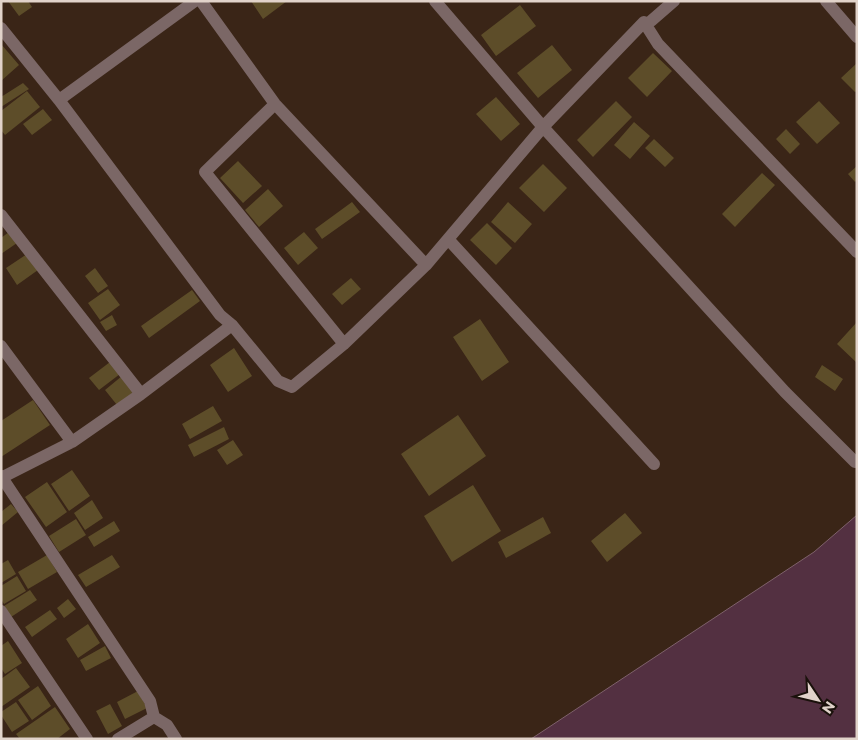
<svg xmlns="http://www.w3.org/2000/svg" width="858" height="740" viewBox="0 0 858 740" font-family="Montserrat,sans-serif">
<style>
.water{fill:#533041;stroke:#7e616a}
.building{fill:#5d4d29}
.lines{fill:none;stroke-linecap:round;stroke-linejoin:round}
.minor{stroke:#7b6766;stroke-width:12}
</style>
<rect width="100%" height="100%" fill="#3a2517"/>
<!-- water -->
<path class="water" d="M857,515v224h-326l283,-187z"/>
<!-- building -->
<path class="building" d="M8,1h20l4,6 -13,9z
M251,1h36l-24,18z
M520,5l16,21 -40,30 -15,-21z
M1,44l18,21 -18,16z
M552,45l20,25 -34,28 -21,-25z
M653,53l19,18 -25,26 -19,-19z
M857,63v28l-2,1 -14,-14z
M23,83l6,6 -28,18v-10z
M27,91l13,16 -35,28 -4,-5v-19z
M496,97l24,27 -19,17 -25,-27z
M616,101l16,16 -39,40 -16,-17z
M819,101l21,22 -23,21 -21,-22z
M43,109l9,11 -20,15 -9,-11z
M634,122l16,14 -20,23 -16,-14z
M786,129l14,15 -10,10 -14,-15z
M654,139l20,19 -9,9 -20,-19z
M238,161l24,25 -19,17 -23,-25z
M543,164l24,24 -23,24 -25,-24z
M857,166v14l-2,2 -7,-8z
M762,173l13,12 -40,42 -13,-13z
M268,189l15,17 -24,21 -14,-17z
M352,202l8,10 -38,27 -7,-10z
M508,202l24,22 -17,19 -24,-21z
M487,223l25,25 -16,17 -26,-25z
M9,232l8,11 -16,11v-16z
M304,232l14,16 -20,17 -14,-17z
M27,254l11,16 -21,15 -11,-17z
M95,268l13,18 -10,7 -13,-17z
M351,278l10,11 -19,16 -10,-11z
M108,289l12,16 -20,15 -12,-17z
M192,290l8,11 -51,37 -8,-12z
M112,315l5,10 -11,6 -6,-9z
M480,319l29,43 -27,19 -29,-44z
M857,322v41l-20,-19z
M234,348l18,28 -24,16 -18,-27z
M110,362l10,12 -21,16 -10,-12z
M822,365l21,14 -8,12 -20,-14z
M122,376l12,16 -17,13 -12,-15z
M33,400l17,25 -49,32v-36z
M213,406l9,15 -32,18 -8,-15z
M458,415l28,41 -57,40 -28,-42z
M224,427l5,12 -35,18 -6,-12z
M233,440l10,15 -16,10 -10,-15z
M72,470l18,26 -21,15 -18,-27z
M47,482l20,30 -21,15 -21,-30z
M473,485l28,46 -49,31 -28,-46z
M92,500l11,18 -18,12 -11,-17z
M11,504l7,8 -17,14v-14z
M625,513l17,20 -35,29 -16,-21z
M543,517l8,16 -45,25 -8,-16z
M76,519l10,16 -27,17 -10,-16z
M114,521l6,10 -26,16 -6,-10z
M47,555l10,17 -29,17 -10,-17z
M112,555l8,12 -34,20 -8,-12z
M8,560l8,14 -15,9v-19z
M17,576l9,15 -22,13 -3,-5v-13z
M30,590l7,10 -26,17 -7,-11z
M68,599l8,10 -12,9 -7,-10z
M50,610l7,9 -25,18 -7,-10z
M88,624l12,19 -22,15 -12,-19z
M8,641l14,22 -17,11 -4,-6v-22z
M105,646l6,12 -25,13 -6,-11z
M16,668l14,19 -29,20v-28z
M38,686l13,20 -19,14 -14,-20z
M138,691l9,17 -22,11 -8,-17z
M16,702l13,19 -17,11 -11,-17v-3z
M110,704l12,22 -14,8 -12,-23z
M55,707l15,22 -13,10h-37l-4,-5z"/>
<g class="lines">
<!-- minor -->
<path class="minor" d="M201,1l74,103 151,161
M435,1l108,126 242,265 70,70
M826,1l31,36
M651,21l23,-20
M1,28l58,72 161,215 12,10 46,56 14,6 52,-43 82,-79 117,-138 101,-105 14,22 199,208
M59,100l136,-99
M275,104l-70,68 139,172
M1,215l140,179
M448,239l206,225
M1,346l71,96
M1,476l149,225 4,16 13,8 9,14
M1,478l71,-36 69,-48 91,-69
M1,611l86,128
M118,739l36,-22"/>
</g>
<!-- border -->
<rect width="858" height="740" fill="none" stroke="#e1d3ca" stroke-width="5"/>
<!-- north arrow -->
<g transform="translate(818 700) rotate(125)" stroke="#1a110b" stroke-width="4" paint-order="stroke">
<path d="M0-4L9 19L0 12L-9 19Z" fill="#e1d3ca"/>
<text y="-8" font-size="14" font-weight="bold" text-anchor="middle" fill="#e1d3ca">N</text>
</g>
</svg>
